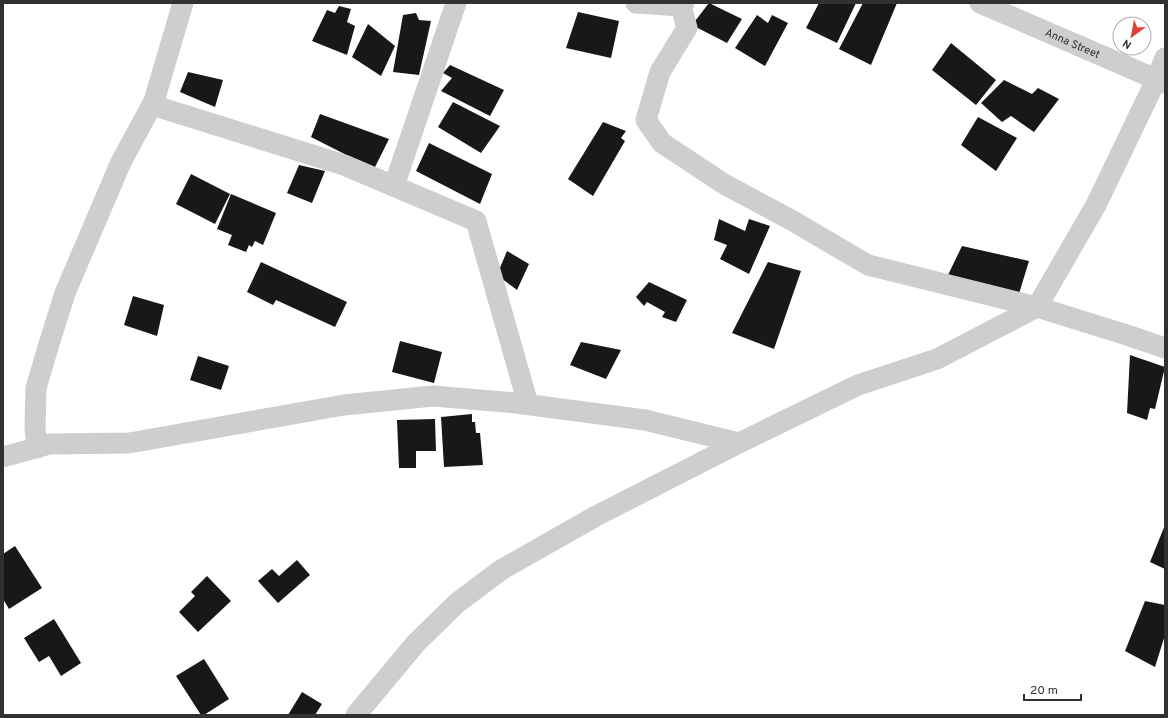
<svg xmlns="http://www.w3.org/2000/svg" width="1168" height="718" viewBox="0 0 1168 718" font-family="Overpass,sans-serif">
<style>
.building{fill:#181818}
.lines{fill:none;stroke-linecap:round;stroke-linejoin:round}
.street{stroke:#cecece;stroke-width:21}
.labels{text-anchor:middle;stroke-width:4;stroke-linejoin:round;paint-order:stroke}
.street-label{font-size:11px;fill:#313131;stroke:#fff}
</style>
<rect width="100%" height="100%" fill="#fff"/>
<!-- building -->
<path class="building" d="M709,3l33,16 -15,24 -35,-18z
M819,3h37l-19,40 -31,-15z
M863,3h34l-26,62 -32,-16z
M339,6l12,3 -4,13 8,4 -8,29 -35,-14 15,-31 8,3z
M578,12l41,9 -8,37 -45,-10z
M416,13l3,7 12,1 -12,54 -26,-3 10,-57z
M757,15l11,8 4,-8 16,8 -23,43 -30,-18z
M368,24l27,22 -14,30 -29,-19z
M951,43l45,37 -20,25 -44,-35z
M450,65l54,25 -14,26 -49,-25 11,-13 -9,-5z
M188,72l35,8 -8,27 -35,-15z
M1004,80l28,14 6,-6 21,11 -25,33 -23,-16 -9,6 -21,-19z
M453,102l47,24 -19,27 -43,-26z
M320,114l69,25 -15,30 -63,-32z
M978,117l39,21 -21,33 -35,-26z
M603,122l23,9 -5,7 4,3 -32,55 -25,-17z
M429,143l63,31 -12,30 -64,-33z
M299,165l26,6 -13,32 -25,-10z
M191,174l39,20 -15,30 -39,-20z
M231,194l45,19 -13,32 -8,-4 -3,6 -3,-2 -3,7 -18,-7 4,-10 -15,-6z
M719,219l26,12 4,-12 21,7 -21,48 -29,-15 7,-14 -13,-5z
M962,246l67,15 -11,36 -71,-20z
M507,251l22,13 -12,26 -20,-15z
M261,262l86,40 -12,25 -59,-27 -3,5 -26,-13z
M768,262l33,9 -27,78 -42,-16z
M649,282l38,18 -11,22 -14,-5 3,-5 -18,-10 -3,4 -8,-9z
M133,296l31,9 -7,31 -33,-11z
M400,341l42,11 -8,31 -42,-11z
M581,342l40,8 -15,29 -36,-14z
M1130,355l35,12 -10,42 -5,-1 -3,12 -20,-7z
M198,356l31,10 -8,24 -31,-10z
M472,414v8h3l1,11h4l3,32 -39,2 -3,-50z
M435,419l1,32h-20v17h-17l-2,-48z
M1165,525v44l-15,-7z
M15,546l27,42 -33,21 -6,-10v-45z
M297,560l13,15 -32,28 -20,-22 14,-12 7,7z
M207,576l24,25 -33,31 -19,-20 16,-16 -4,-4z
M1145,601l20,4v30l-10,32 -30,-16z
M54,619l27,44 -20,13 -12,-20 -10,6 -15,-24z
M204,659l25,40 -25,16h-3l-25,-39z
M302,692l20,12 -7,11h-27z"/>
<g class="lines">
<!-- street -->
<g class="street">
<path d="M636,3l45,3 3,-3"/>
<path id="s1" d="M980,3l185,80"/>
<path d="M681,6l6,22 -27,44 -14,48 16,23 62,41 69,37 75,44 169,42 93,29 35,12"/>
<path d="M152,105l192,60 132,56 52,183"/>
<path d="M394,186l62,-183"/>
<path d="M37,448l-2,-20 1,-40 13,-44 16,-51 56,-131 33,-61 29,-98"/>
<path d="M3,457l47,-13 79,-1 215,-38 89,-9 83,7 129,17 94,23"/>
<path d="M356,715l60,-72 41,-40 44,-33 95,-54 143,-73 119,-58 79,-26 100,-52 59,-102 60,-125 9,-22"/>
</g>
</g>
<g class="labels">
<!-- street labels -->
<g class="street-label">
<text dy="4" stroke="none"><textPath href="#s1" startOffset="101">Anna Street</textPath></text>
</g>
</g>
<!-- border -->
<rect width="1168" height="718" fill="none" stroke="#313131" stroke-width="8"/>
<!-- north arrow -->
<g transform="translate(1132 36) rotate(212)"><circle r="19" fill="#ffffff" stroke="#adadad"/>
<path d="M0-3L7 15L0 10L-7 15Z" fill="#e0403b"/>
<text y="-6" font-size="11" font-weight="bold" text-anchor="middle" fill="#313131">N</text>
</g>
<!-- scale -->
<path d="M1024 694v6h57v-6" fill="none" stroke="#313131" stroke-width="2"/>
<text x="1030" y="694" font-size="12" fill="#313131" stroke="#ffffff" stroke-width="3" paint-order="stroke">20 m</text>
</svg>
